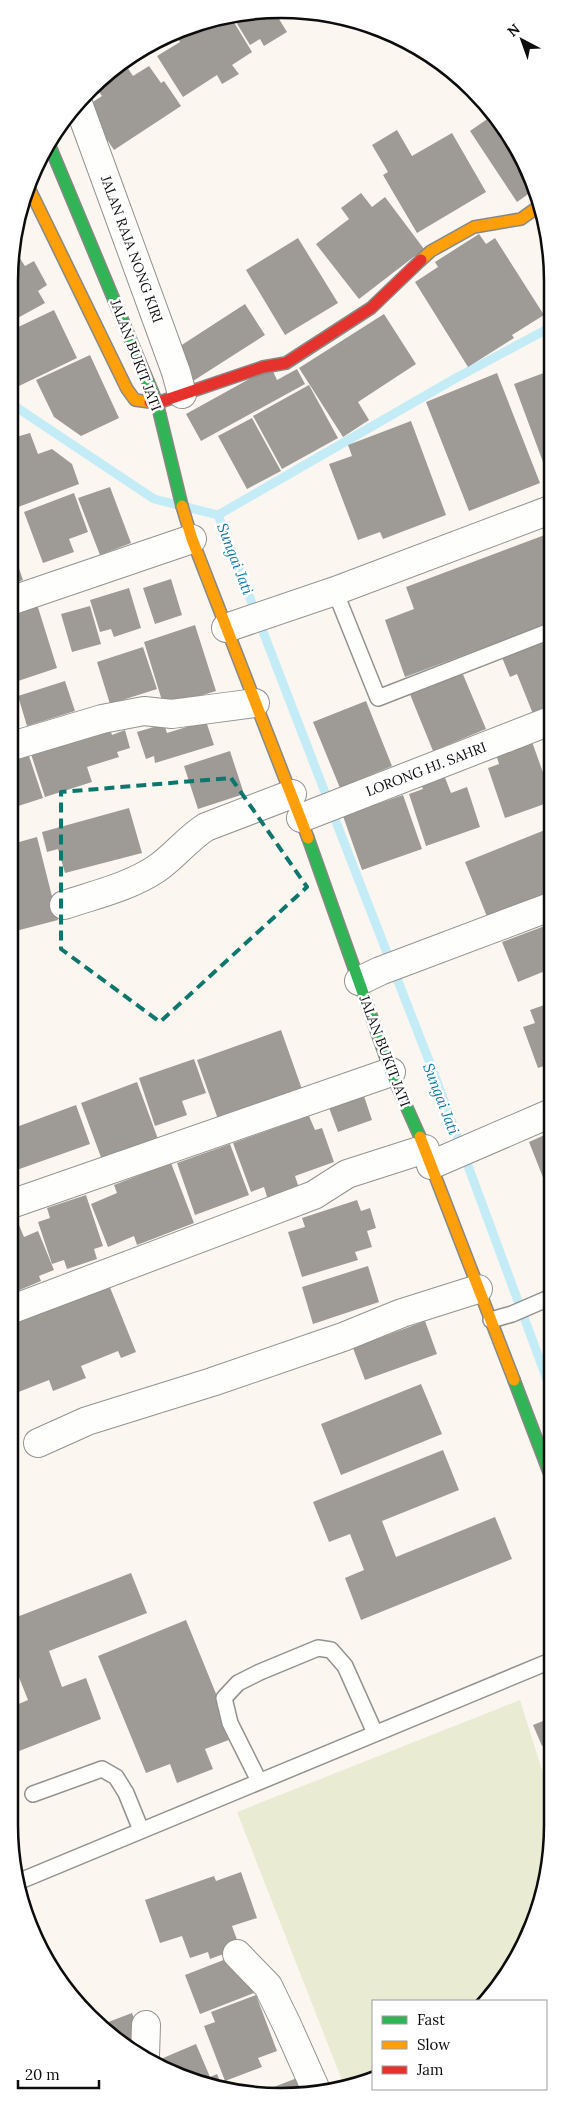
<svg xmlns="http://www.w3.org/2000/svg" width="562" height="2105" viewBox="0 0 562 2105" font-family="Lora,serif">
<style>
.cemetery{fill:#e9ebd3}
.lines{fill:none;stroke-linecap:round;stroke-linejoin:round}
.stream{stroke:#c4ecf7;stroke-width:9}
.building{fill:#9e9a96}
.lane-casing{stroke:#94928f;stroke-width:18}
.street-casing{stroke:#94928f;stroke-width:30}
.fast-casing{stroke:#8a8885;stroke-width:14}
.slow-casing{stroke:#8a8885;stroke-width:14}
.jam-casing{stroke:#8a8885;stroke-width:14}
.lane{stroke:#fefefd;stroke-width:15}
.street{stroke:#fefefd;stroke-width:28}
.fast{stroke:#30b455;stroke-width:11}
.slow{stroke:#ff9f0a;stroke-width:11}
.jam{stroke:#e5322d;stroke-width:11}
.marked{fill:none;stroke:#0f766e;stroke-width:4;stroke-dasharray:10 6;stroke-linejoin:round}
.labels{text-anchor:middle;stroke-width:5;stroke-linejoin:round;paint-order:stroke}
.street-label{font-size:14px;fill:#0c0c0c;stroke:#fff}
.water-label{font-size:15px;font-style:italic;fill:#0e79a6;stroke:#fff}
.rim{fill:none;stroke:#0c0c0c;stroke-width:2.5}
</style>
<rect width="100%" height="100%" fill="#fbf7f0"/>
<!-- cemetery -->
<path class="cemetery" d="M520,1700l28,89v88l-31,83 -36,41h-108v75l-21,11 -7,1 -108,-276z"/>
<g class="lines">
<!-- stream -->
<path class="stream" d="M13,405l141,94 64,16
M218,515l238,-137 95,-51
M218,515l108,280
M333,814l100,257 116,314"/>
</g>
<!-- building -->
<path class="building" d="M229,14l23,38 -20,13 7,9 -17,10 -5,-9 -34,22 -26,-41 23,-14 -4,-7z
M231,14h45l11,18 -23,14 -4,-7 -10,6z
M149,66l12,17 3,-2 17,25 -67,44 -6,-9 -6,4 -17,-38 17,-11 -6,-8 31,-21 6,9z
M493,115l32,46 9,29 -17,12 -47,-71z
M397,130l15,26 40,-23 34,59 -69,41 -34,-58 5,-3 -16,-27z
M361,193l11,14 13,-10 39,52 -65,50 -43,-55 33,-25 -8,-11z
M479,234l7,10 9,-6 49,77 -32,20 2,3 -46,29 -53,-85 23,-15 -3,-5z
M298,238l40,65 -53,32 -39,-65z
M19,257l6,9 9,-5 13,24 -9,6 7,12 -31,17v-60z
M245,304l20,31 -72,46 -19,-31z
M54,310l23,48 -58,28 -6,-11 1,-46z
M384,314l32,50 -58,38 11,18 -26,17 -44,-69z
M90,355l29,63 -38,18 -27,-19 -18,-37z
M271,367l6,13 20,-11 8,15 -104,57 -15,-27z
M549,371l2,6v82l-8,3 -29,-78z
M497,373l43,110 -71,28 -43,-109z
M309,385l29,53 -56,31 -29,-53z
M252,418l29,53 -34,18 -29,-53z
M411,421l35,94 -63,24 -3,-7 -22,8 -29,-76 23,-8 -4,-11z
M13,431l3,6 14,-4 8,21 14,-5 20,15 7,20 -66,25z
M110,487l21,56 -31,12 -22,-57z
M74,493l14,39 -19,7 5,13 -31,11 -19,-51z
M550,533v90l-145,54 -20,-57 29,-11 -8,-22z
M13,551l10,29 -10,4z
M171,579l11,36 -27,9 -12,-36z
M129,588l12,40 -27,9 -3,-8 -11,3 -10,-32z
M36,601l21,67 -45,15 1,-75z
M90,606l11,38 -29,8 -11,-38z
M195,625l21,66 -52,16 -20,-65z
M541,639l9,21v48l-17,6 -16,-40 -7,3 -9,-22z
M143,647l14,42 -47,15 -13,-42z
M459,665l27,64 -53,22 -26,-64z
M65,681l10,30 -48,15 -9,-30z
M366,701l26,65 -52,22 -27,-66z
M206,721l8,24 -59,18 -1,-7 -8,3 -9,-27 27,-8 3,9z
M109,726l3,9 13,-5 5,18 -13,4 2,5 -32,10 5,15 -47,15 -15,-46z
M531,739l19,53v10l-45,16 -17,-50 11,-4 -4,-13z
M26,747l17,51 -31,10v-56z
M230,751l14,43 -46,15 -14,-43z
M444,775l7,18 16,-6 13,40 -54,19 -17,-52 14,-5 -3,-6z
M403,795l19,54 -60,21 -19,-54z
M129,808l13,45 -77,20 -7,-24 -11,3 -5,-20z
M550,828v67l-62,24 -23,-57z
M37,837l21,83 -46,12v-88z
M550,924v45l-32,13 -16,-40z
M550,1003v61l-12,4 -15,-41 12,-4 -5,-13z
M281,1030l22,62 -84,30 -22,-62z
M194,1059l12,34 -24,8 5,14 -32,11 -16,-48z
M137,1082l21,57 -56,21 -21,-57z
M363,1093l9,27 -34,12 -10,-27z
M76,1105l14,39 -79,28v-43z
M309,1116l6,14 7,-2 12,34 -39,14 4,12 -31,12 -4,-13 -13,5 -18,-49z
M549,1133v50l-3,2 -17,-43z
M230,1144l19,51 -54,20 -18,-52z
M171,1163l23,60 -57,22 -3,-9 -26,11 -17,-43 26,-11 -3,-8z
M86,1195l17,51 -9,3 3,10 -30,10 -3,-9 -12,4 -14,-42 12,-4 -3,-10z
M357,1200l4,11 9,-3 6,20 -9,3 5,16 -17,5 3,8 -56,17 -14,-45 17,-5 -3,-9z
M19,1225l5,12 14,-6 16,39 -15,6 2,5 -31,13 1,-66z
M368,1266l11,36 -66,22 -11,-37z
M109,1285l27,67 -15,6 -3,-7 -37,15 5,12 -33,13 -4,-11 -33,13 -6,-15v-53z
M425,1321l12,33 -72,26 -12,-32z
M421,1384l21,50 -101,41 -20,-51z
M10,1394l9,20 -9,4z
M443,1450l16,40 -77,31 14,36 99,-40 17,42 -151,61 -16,-42 19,-8 -14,-36 -21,8 -16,-40z
M131,1573l16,40 -98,38 13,36 24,-9 15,41 -92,36v-47l19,-8 -14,-35 -5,2v-47z
M186,1620l48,118 -29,11 8,20 -36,14 -7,-19 -24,9 -48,-117z
M548,1719v31l-2,-5 -4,1 -9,-21z
M241,1872l16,46 -25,8 8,22 -30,11 -2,-7 -18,6 -8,-22 -22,7 -15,-43 69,-24 2,5z
M239,1954l15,39 -54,21 -15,-39z
M256,1995l21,56 -19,7 4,9 -37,14 -21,-55 11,-4 -4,-10z
M132,2013l10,27 -12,5 -27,-21z
M196,2044l14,33 7,-3 4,10 -63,-18 -2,-5z
M297,2078l5,14 -39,4 -7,-2z"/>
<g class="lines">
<!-- lane casing -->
<g class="lane-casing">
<path id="lane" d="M335,591l43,107 172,-67
M491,1320l21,-6 37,-16
M259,1781l-29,-58 -6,-25 14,-15 22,-11 58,-24 13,2 14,16 30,67
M33,1794l69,-25 14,8 10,16 15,37
M20,1881l528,-219"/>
</g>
<!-- street casing -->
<g class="street-casing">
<path id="street" d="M79,106l97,266 6,22
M13,600l179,-61
M226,628l109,-37 215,-81
M12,746l90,-27 42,-8 28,3 83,-11
M301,818l249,-97
M64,905c30,-10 65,-18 92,-36 18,-12 32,-31 50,-42l86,-33
M359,981l21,-10 170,-64
M431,1165l118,-51
M11,1204l380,-132
M10,1310l304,-115 33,-21 78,-25
M38,1443l49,-22 125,-39 131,-45 59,-24 76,-24
M237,1954l31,32 19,39 29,65
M145,2056l1,-31"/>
</g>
<!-- fast casing -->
<g class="fast-casing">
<path id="fast" d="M49,144l108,259 25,103
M308,838l83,234 29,65
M514,1380l35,92"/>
</g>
<!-- slow casing -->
<g class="slow-casing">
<path id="slow" d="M30,190l97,199 8,11 15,2
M421,260l10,-9 43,-24 47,-8 18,-13
M182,506l10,33 116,299
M420,1137l94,243"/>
</g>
<!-- jam casing -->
<g class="jam-casing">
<path id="jam" d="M150,402l7,1 106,-36 23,-4 85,-55 50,-48"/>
</g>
<!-- lane -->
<use href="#lane" class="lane"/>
<!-- street -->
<use href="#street" class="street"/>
<!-- fast -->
<use href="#fast" class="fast"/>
<!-- slow -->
<use href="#slow" class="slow"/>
<!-- jam -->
<use href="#jam" class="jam"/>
</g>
<!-- marked area -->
<path class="marked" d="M231,778l76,109 -147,135 -99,-73v-157z"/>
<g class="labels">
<!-- street labels -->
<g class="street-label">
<text transform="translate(132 249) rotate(70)" y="5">JALAN RAJA NONG KIRI</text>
<text transform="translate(136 355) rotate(69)" y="5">JALAN BUKIT JATI</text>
<text transform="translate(426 769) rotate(-21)" y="5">LORONG HJ. SAHRI</text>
<text transform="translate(385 1051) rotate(69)" y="5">JALAN BUKIT JATI</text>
</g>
<!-- water labels -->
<g class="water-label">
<text transform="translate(235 559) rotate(69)" y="5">Sungai Jati</text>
<text transform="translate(441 1099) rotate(69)" y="5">Sungai Jati</text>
</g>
</g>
<!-- crop -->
<path d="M0 0H562V2105H0ZM281 18H281A263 263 0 0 1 544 281V1825A263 263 0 0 1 281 2088H281A263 263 0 0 1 18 1825V281A263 263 0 0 1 281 18Z" fill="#fff" fill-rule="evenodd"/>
<path class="rim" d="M281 18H281A263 263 0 0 1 544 281V1825A263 263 0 0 1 281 2088H281A263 263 0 0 1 18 1825V281A263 263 0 0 1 281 18Z"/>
<!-- legend -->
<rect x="372" y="2000" width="175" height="90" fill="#ffffff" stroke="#9e9e9e"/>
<rect x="382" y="2016" width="25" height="8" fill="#30b455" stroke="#9e9e9e"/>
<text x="417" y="2025" font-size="15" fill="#0c0c0c">Fast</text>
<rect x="382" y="2041" width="25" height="8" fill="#ff9f0a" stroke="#9e9e9e"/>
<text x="417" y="2050" font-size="15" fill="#0c0c0c">Slow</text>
<rect x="382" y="2066" width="25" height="8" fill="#e5322d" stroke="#9e9e9e"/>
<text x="417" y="2075" font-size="15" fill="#0c0c0c">Jam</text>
<!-- north arrow -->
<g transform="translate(522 40) rotate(319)" stroke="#ffffff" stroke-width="4" paint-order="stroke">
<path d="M0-4L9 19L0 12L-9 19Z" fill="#0c0c0c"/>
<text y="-8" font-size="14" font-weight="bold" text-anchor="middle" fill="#0c0c0c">N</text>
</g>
<!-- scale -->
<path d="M18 2080v8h81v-8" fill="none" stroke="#0c0c0c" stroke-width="2.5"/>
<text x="25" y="2080" font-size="15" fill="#0c0c0c" stroke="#ffffff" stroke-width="4" paint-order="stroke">20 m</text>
</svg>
